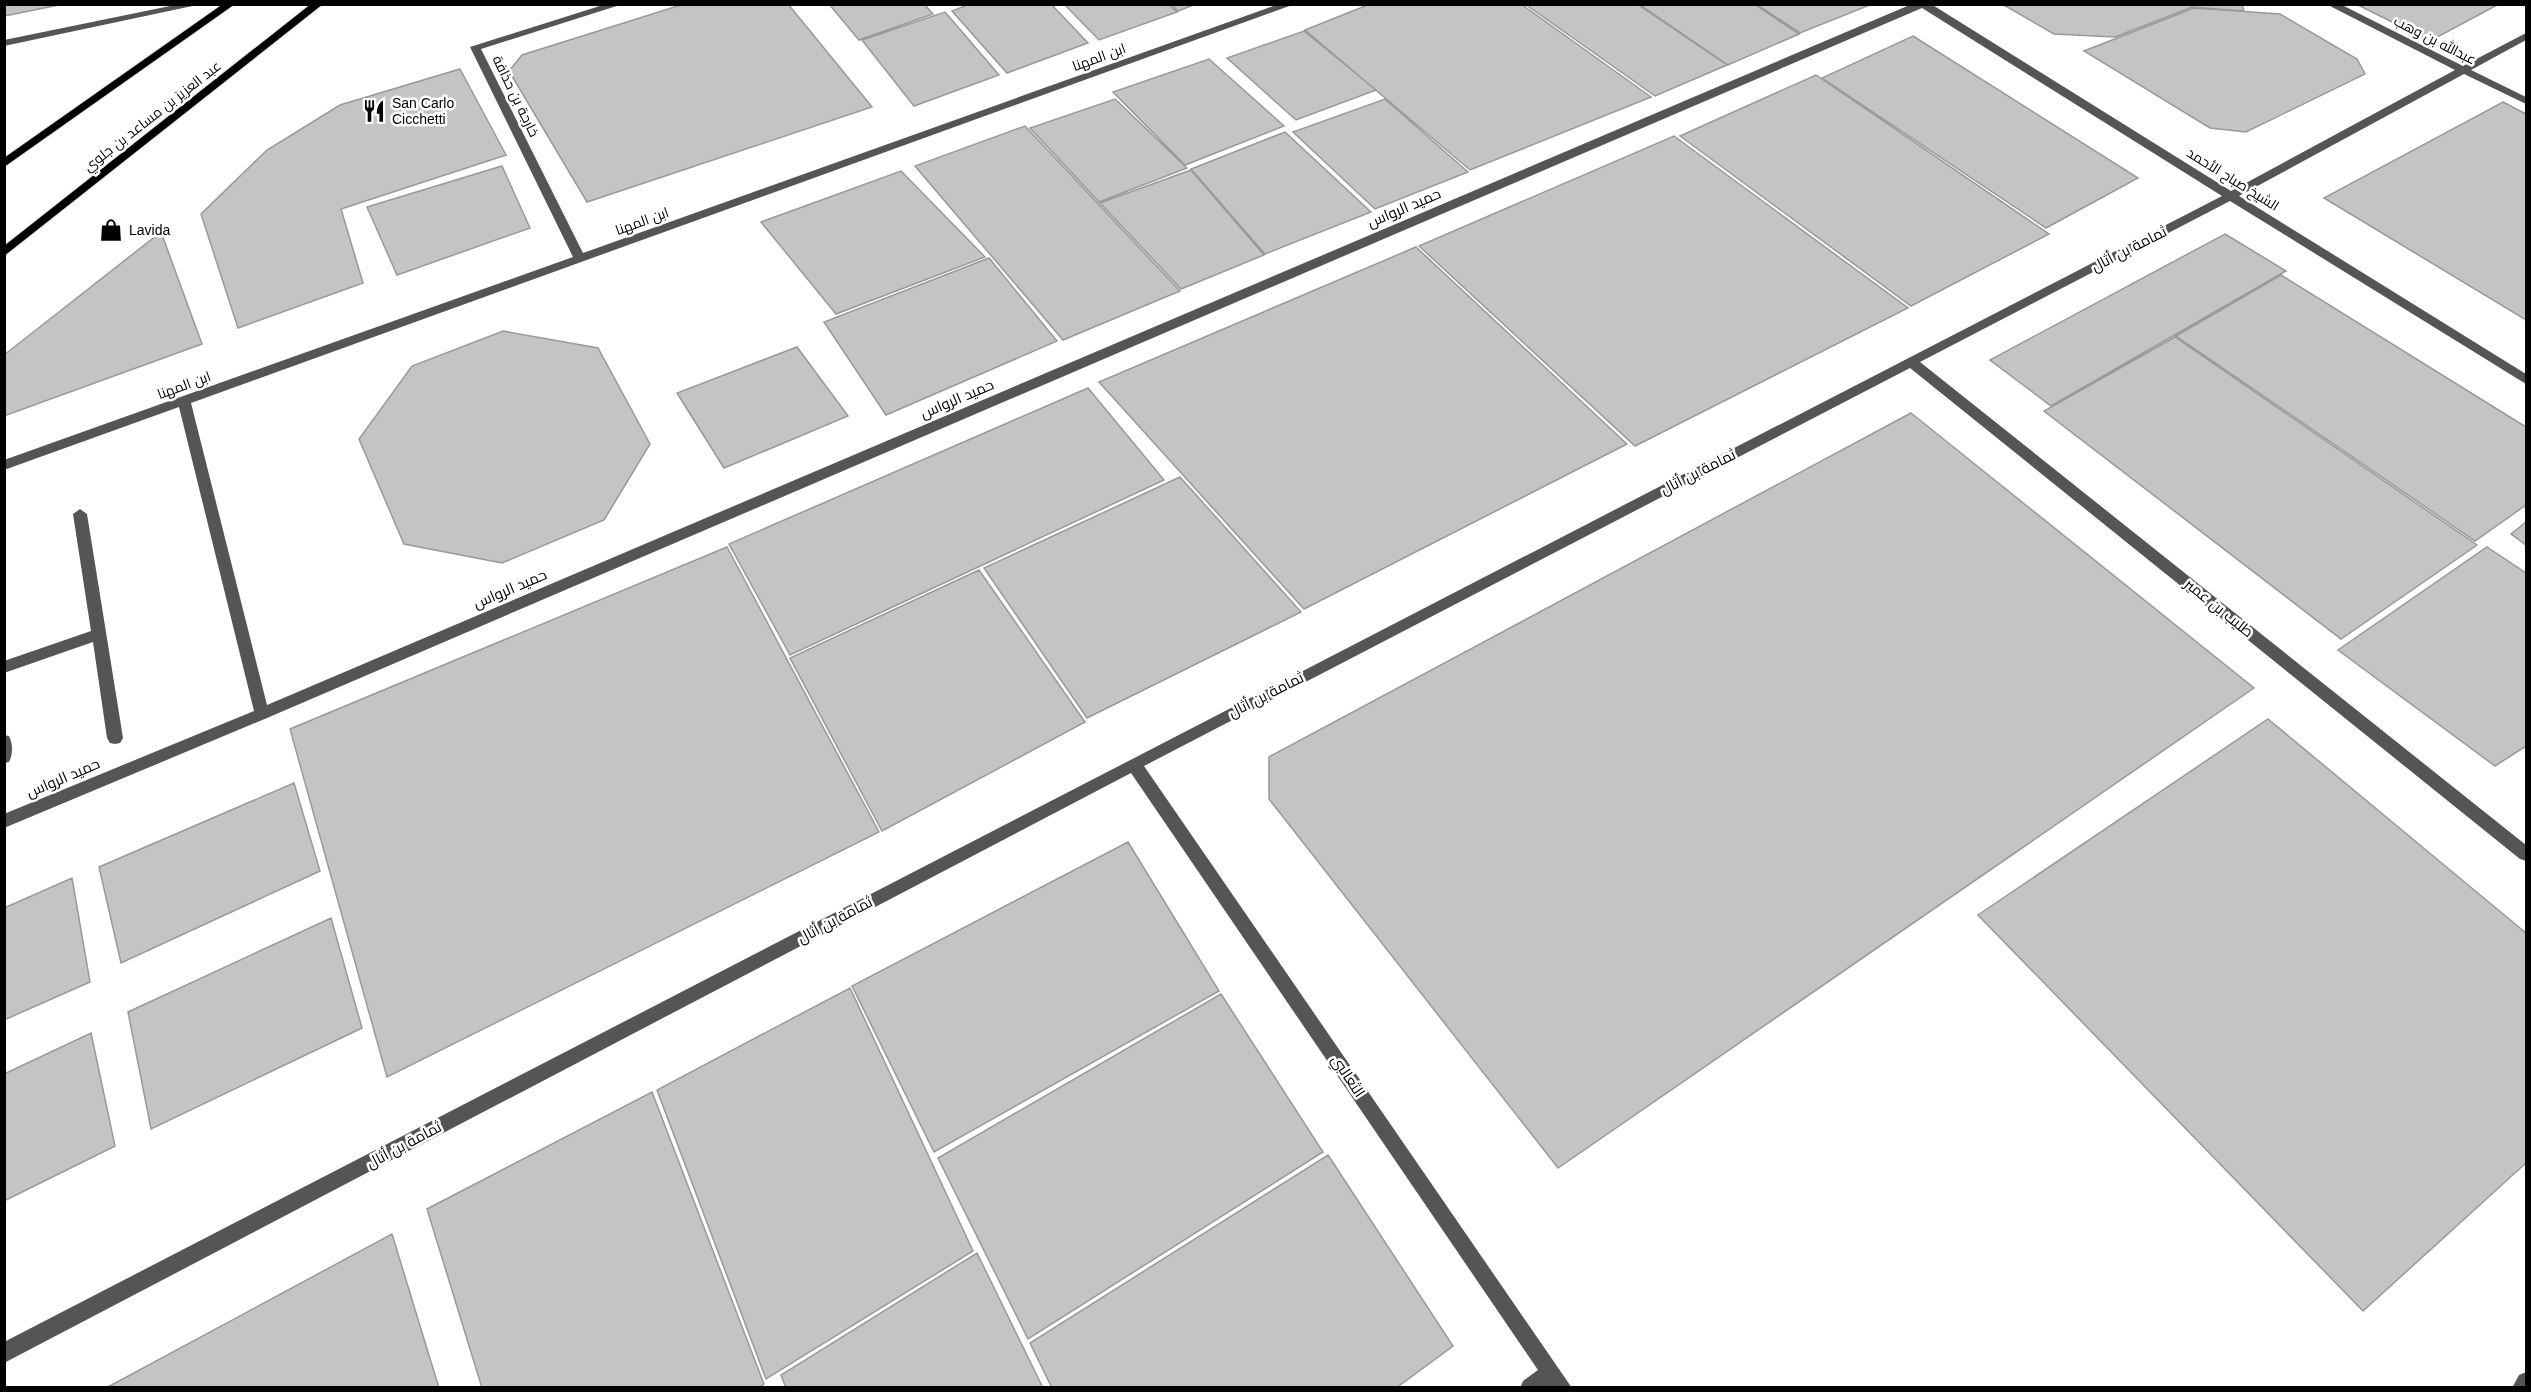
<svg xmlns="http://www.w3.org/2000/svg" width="2531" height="1392" viewBox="0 0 2531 1392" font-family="Arial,Cairo,sans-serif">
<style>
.building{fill:#c4c4c4;stroke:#999;stroke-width:1.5}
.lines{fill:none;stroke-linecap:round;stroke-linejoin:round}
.major-casing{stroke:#dbdbdb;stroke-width:2}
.minor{fill:#555;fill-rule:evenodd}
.major{fill:#000;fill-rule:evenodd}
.labels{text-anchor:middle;stroke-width:5;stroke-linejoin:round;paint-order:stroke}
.far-street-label{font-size:14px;fill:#000;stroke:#fff}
.far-poi-label{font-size:14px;fill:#000;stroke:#fff;text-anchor:start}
.street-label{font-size:15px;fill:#000;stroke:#fff}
</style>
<rect width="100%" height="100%" fill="#fff"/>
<!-- building -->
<path class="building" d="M4,4h60l-60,12z
M684,4h104l84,103 -285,95 -78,-131 13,-16z
M829,4h95l9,10 -74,26z
M970,4h81l37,39 -81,30 -55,-62z
M1064,4h104l9,8 -78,28z
M1171,4h25l-18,7z
M1370,4h151l130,93 -181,73 -165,-140z
M1525,4h112l90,61 -72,31z
M1639,4h115l45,30 -71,31z
M1756,4h112l2,1 -70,28z
M2002,4h240l2,7 -52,-4 -77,30 -61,-3z
M2356,4h143l-69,37z
M2194,8l86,6 77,45 8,15 -119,58 -36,-4 -126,-77z
M945,12l54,63 -85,31 -52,-66z
M1304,31l72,59 -80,30 -69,-62z
M1913,36l225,142 -92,50 -224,-150z
M1209,59l75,67 -99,39 -72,-73z
M460,69l46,86 -165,54 22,74 -125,45 -37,-114 66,-64 73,-45z
M1816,75l233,159 -138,72 -231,-170z
M1115,99l72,69 -88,34 -69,-74z
M1385,99l83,73 -93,37 -82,-77z
M2503,102l23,12v206l-202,-122z
M1025,126l155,165 -117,49 -148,-174z
M1285,132l86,80 -106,42 -74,-85z
M1674,136l234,172 -273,138 -216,-200z
M502,166l28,62 -133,47 -30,-68z
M1191,170l73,85 -83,34 -81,-86z
M901,171l84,86 -149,57 -75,-92z
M161,232l41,112 -198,72v-61z
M2225,234l61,37 -235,135 -61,-46z
M1416,247l211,197 -323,165 -205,-227z
M989,258l68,83 -171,74 -62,-93z
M2281,275l245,152v78l-51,36 -299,-205z
M503,331l95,17 52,96 -46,76 -102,43 -98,-19 -45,-105 53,-73z
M2175,337l302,208 -136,94 -297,-228z
M797,347l51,69 -124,52 -47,-75z
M1088,388l76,92 -374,175 -61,-111z
M1911,413l343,275 -696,480 -289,-369v-42z
M1180,477l121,135 -214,106 -103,-150z
M2526,522v23l-15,-11z
M727,547l152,285 -492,245 -97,-348z
M2487,547l39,26v173l-31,20 -157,-116z
M979,570l106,152 -203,109 -92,-173z
M2268,719l258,214v230l-163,148 -385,-396z
M294,783l26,88 -199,92 -22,-96z
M1128,842l91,149 -285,161 -82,-166z
M72,878l18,104 -86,38v-112z
M331,918l31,110 -211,101 -23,-117z
M850,988l123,263 -207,128 -109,-289z
M1221,994l102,158 -295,187 -90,-181z
M91,1033l24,113 -111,55v-127z
M652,1092l112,292 -6,4h-276l-55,-179z
M1328,1155l125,191 -57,42h-344l-22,-45z
M392,1234l47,154h-333z
M977,1253l66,135h-257l-5,-13z"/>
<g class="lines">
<!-- major casing -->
<g class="major-casing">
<path id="major" d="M223,4h12l-231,163v-9z
M311,4h12l-319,252v-10z"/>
</g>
<!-- minor -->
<path class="minor" d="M180,4h22l-198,42v-6z
M606,4h17l-142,45 102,204 696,-249h16l-1104,399 76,302 1645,-701h19l300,187 224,-121 -129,-66h14l123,62 63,-33v7l-55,30 55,27v7l-62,-30 -225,122 287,178v10l-296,-183 -310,161 606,483v16l-6,-2 -610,-491 -766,398 428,622h-52l3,-7 15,-11 -407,-597 -1127,590v-21l2218,-1146 -300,-188 -1655,710 -263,110v-14l250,-103 -75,-304 -175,63v-10l569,-203 -103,-210z
M80,509l7,5 36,224 -3,5 -5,1 -5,-1 -3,-5 -14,-96 -89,31v-12l87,-30 -18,-117z
M4,735l5,1c4,8 4,18 0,26l-5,1z
M2526,1372v16h-14l7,-13z"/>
<!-- major -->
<use href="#major" class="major"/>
</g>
<!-- icons -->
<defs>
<g id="restaurant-bare" transform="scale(1.8)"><path d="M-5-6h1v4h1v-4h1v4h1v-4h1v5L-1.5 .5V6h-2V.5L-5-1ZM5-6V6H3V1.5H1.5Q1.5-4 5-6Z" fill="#000" stroke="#fff" stroke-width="2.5" paint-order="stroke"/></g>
<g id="shop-bare" transform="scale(1.8)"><path d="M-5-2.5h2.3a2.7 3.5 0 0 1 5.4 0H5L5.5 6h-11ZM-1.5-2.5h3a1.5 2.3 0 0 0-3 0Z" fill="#000" stroke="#fff" stroke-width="2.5" paint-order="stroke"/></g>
</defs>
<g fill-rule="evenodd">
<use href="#restaurant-bare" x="374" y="111"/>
<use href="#shop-bare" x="111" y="230"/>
</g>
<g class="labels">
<!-- far-street labels -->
<g class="far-street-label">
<text transform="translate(2435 40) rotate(27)" y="5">عبدالله بن وهب</text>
<text transform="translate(1099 57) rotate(-20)" y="5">ابن المهنا</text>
<text transform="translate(516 96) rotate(64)" y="5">خارجة بن حذافة</text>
<text transform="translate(152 116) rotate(-38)" y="5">عبد العزيز بن مساعد بن جلوي</text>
<text transform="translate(2233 179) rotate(32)" y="5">الشيخ صباح الأحمد</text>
<text transform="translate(642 221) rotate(-20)" y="5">ابن المهنا</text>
<text transform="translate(184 385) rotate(-20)" y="5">ابن المهنا</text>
</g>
<!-- far-poi labels -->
<g class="far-poi-label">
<text x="392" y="108">San Carlo<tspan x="392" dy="16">Cicchetti</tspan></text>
<text x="129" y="235">Lavida</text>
</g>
<!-- street labels -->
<g class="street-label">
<text transform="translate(1404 208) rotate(-23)" y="5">حميد الرواس</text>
<text transform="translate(2129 249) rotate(-27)" y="5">ثمامة بن أثال</text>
<text transform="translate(957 399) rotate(-23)" y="5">حميد الرواس</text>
<text transform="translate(1698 472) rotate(-27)" y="5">ثمامة بن أثال</text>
<text transform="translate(510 589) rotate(-23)" y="5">حميد الرواس</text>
<text transform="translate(2219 608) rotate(39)" y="5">طليب بن عمير</text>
<text transform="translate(1266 695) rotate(-27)" y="5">ثمامة بن أثال</text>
<text transform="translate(63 778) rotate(-23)" y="5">حميد الرواس</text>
<text transform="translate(835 920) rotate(-28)" y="5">ثمامة بن أثال</text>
<text transform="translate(1348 1076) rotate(56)" y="5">الثعالبي</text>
<text transform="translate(404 1145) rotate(-28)" y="5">ثمامة بن أثال</text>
</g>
</g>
<!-- border -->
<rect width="2531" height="1392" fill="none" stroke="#000000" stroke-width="12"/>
</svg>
